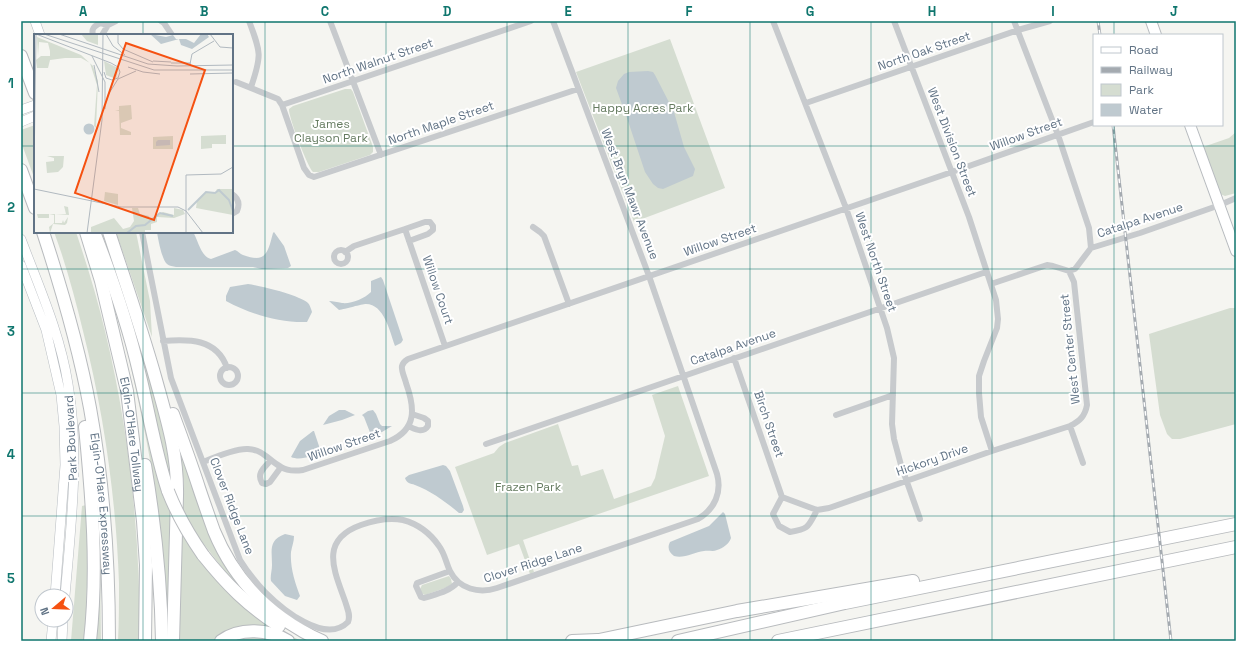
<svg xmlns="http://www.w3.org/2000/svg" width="1257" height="662" viewBox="0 0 1257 662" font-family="'Space Grotesk',sans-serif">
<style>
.green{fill:#d5ddd1}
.water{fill:#bfcad0}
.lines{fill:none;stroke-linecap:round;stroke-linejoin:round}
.secondary-casing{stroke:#b8bdc2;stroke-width:10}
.primary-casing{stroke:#b7bbbf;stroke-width:12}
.highway-casing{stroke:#b8bbbe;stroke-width:14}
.street{stroke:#c7cacd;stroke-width:6}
.secondary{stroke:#fff;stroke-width:9}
.primary{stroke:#fff;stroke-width:10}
.highway{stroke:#fff;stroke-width:12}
.rail-casing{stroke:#a4aab0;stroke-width:3}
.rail{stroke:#fff;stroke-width:1.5;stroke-dasharray:4.5;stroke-linecap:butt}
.highway-bridge-casing{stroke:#b8bbbe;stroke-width:14;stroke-linecap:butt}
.highway-bridge{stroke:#fff;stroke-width:12}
.grid{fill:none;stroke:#0f766e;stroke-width:1;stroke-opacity:0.55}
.labels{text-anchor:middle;stroke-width:4;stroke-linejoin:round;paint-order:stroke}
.street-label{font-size:12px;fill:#617385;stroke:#fff}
.park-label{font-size:12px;fill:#657b60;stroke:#fff}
.inset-river{fill:none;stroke:#bfcad0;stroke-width:2}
.inset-road{fill:none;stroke:#b1b9c0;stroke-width:1}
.view{fill:#f55111;fill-opacity:0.15;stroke:#f55111;stroke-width:2}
.inset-edge{fill:none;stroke:#617385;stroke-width:2}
.neatline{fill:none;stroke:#0f766e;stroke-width:1.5}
.grid-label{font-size:13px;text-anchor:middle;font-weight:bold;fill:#0f766e}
</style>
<rect width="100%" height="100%" fill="#f5f5f1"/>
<!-- green -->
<path class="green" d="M670,39l55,149 -91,34 -58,-150z
M345,89h6l2,3 20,55v5l-3,3 -51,17h-6c-5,-4 -25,-56 -24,-63l4,-3z
M35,125v55l-14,-38v-12z
M1236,132v61l-11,3 -5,-2 -17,-47 26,-9z
M54,232h22c11,33 21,65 29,99 25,102 35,206 35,310h-22c1,-19 1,-39 1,-58 -3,-85 -15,-169 -36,-252 -8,-33 -17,-67 -29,-99z
M116,232h20l14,69 2,36z
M1230,308h5l1,2v114l-56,15h-8l-5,-5 -7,-19 -11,-81z
M130,315l20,58 18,67 3,41 -7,-24 -21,-97z
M121,323l51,187 -5,131c-1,-39 -2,-77 -7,-115 -8,-69 -24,-136 -39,-203z
M678,386l31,90 -186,64 11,32 -4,2 -11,-30 -32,11 -32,-88 39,-14 5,-6 6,-4 53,-19 14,42 6,-1 3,11 22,-7 11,30 37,-13 4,-8 10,-42 -13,-41z
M179,445l29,81 44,72 -25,-24 -31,-40 -8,6 88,88 25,13h-5l-9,-6 -70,2 -4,4h-35l2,-91 4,-66z
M86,505l2,54 -3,78v4h-14l11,-135z
M100,567l1,74h-6z
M449,576l2,3 1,5 -7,4 -20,7 -4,-2 -1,-4 2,-4z
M253,637l17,2 4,2h-39z"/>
<!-- water -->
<path class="water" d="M648,71l5,1 2,3 19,37 10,35 11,22 -2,7 -30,13 -5,-1 -5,-4 -8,-12 -17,-51 -12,-33 2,-7 6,-7 5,-2z
M157,232h36c5,8 8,25 18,27l24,-9c3,1 5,4 8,5 24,9 25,-4 30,-22l1,-1 10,14 7,20 -3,2 -26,1 -9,-2h-77c-3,-1 -7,-1 -9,-3 -5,-4 -9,-25 -10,-32z
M381,277l2,3 20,60 -2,3 -6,3c-5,-14 -11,-42 -29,-42 -4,0 -21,5 -27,6l-10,-9c4,0 8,1 13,2 9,1 22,-4 29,-11v-11z
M248,284c13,2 51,11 60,19 2,2 3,6 4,9l-5,10c-27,1 -57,-8 -81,-21v-5l4,-9z
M339,410h6l10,5 -13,5 -19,5 6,-9z
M368,411l5,-1 3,4 4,10 2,2h10l-10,6 -11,3 -7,-18 -2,-2z
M313,431h1l7,21c-8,4 -21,9 -30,5l9,-16z
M443,465l3,1 4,5 13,35 1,4 -2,3h-3c-13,-11 -28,-22 -44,-28 -5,-2 -8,-1 -10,-7l4,-3z
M723,512l2,2 6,24c-2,6 -8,10 -14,12 -4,2 -8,0 -13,1 -10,1 -20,8 -30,5 -5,-4 -7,-8 -4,-14l39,-16z
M285,534l9,2c0,6 -2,10 -3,16 -1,16 4,30 9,44l-3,4 -12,-4 -14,-15c-1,-5 1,-10 1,-16 0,-14 -4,-25 13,-31z"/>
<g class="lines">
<!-- secondary casing -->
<g class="secondary-casing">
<path id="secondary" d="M35,21l5,14
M21,110l14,-5
M21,122l14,-6
M21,239c18,48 39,94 47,145 12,70 3,141 -3,212
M21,265l25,65 15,65 3,31 1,39 -10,131
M51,641l2,-21
M62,641l1,-21"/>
</g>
<!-- primary casing -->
<g class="primary-casing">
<path id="primary" d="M1151,21l5,14
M1190,125l46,126"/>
</g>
<!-- highway casing -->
<g class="highway-casing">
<g id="highway">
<path d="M21,56l14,37"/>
<path d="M21,170l14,38"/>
<path id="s1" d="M43,232c19,58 36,116 47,176 14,77 19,155 19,233"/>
<path id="s2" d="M86,232l15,49 26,110 16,130 3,44 -1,76"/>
<path d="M94,232c18,46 34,92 45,140 10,40 16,80 29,119"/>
<path d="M109,232c16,49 33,98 47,148 11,40 22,74 21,116l-4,145"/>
<path d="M173,414c9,25 18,49 26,74 5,15 10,29 15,43 21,51 59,88 108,110"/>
<path d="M85,427c7,71 13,143 5,214"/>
<path d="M145,465c10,59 16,117 17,176"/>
<path d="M203,555c24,30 44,50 76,71"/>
<path d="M221,641c19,-14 48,-12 67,0"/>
<path d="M572,641l26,-1"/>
<path d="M594,641l143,-30 176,-30"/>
<path d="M678,641l167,-38 391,-79"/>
<path d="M778,641l458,-94"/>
</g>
</g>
<!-- street -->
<path class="street" d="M161,21l3,2 8,12
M249,21c12,32 13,34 2,66
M330,21l51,134
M773,21l73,187 41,120 7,30 -2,66 2,15 7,26 19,54
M894,21l75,196 27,83 2,19 -1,9 -13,33 -5,15v17l2,24 11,34
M1014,21l44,114 31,93 2,20
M93,35c-2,-7 2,-9 7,-12l8,2
M102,35l6,-10 8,-4
M236,82l42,17 4,6 22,63 5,7 5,2 264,-88
M806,103l212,-73 32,-9
M282,105l249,-84
M232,194c6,4 8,10 5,17l-5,3
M533,227l7,5 4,4 25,68
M405,229l20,-7h5l3,4v4l-5,4 -19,7
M142,232l29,146 69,182c7,11 15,22 25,32 17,17 60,53 83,30 3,-7 -1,-14 -3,-21 -11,-31 -26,-61 16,-76 14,-5 27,-8 42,-5 15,4 27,13 36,26 6,8 7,17 11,25 9,18 29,23 47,17l201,-69c17,-10 24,-27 19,-45l-68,-198 -96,-255
M334 257a7 7 0 1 1 14 0a7 7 0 1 1-14 0Z
M345,252l9,-6 51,-17 40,117
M991,284l56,-19 6,1 16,5 6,-2 16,-21 49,-15 80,-28 16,-7
M163,341c25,-2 54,-3 64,27
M734,358l48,139 35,13 12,-2 163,-57 78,-25c10,-5 15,-10 17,-21l-13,-123 -5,-11
M220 376a9 9 0 1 1 18 0a9 9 0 1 1-18 0Z
M836,415l57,-20
M408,426c7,3 15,8 20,0v-5l-4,-3 -12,-4
M1070,426l13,37
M486,444l500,-172
M271,460c-6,7 -15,13 -9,23l4,1 4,-2 11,-15
M203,462c12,-5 33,-14 45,-13 16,1 20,11 33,18 6,4 15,4 22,3l87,-29c27,-12 25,-33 16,-58 -1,-5 -5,-12 -4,-17 1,-4 3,-5 6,-7l544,-187 142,-50
M782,497l-9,17 6,12 11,6c19,-3 18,-5 27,-22
M450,571l-33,12 -1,3 5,11 3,1c12,-4 25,-6 34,-16"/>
<!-- secondary -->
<use href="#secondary" class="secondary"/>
<!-- primary -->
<use href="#primary" class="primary"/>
<!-- highway -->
<use href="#highway" class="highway"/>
<!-- rail casing -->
<g class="rail-casing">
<path id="rail" d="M1098,21l2,14
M1113,125l58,516"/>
</g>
<!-- rail -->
<use href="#rail" class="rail"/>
<!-- highway-bridge casing -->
<g class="highway-bridge-casing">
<path id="highway-bridge" d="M168,491c9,23 21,44 35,64"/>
</g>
<!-- highway-bridge -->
<use href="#highway-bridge" class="highway-bridge"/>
</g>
<!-- grid -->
<path class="grid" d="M143,21v14M265,21v620M386,21v620M507,21v620M628,21v620M750,21v620M871,21v620M992,21v620M1114,21v14M1114,125v516M21,146h14M232,146h1004M143,232v409M21,269h1215M21,393h1215M21,516h1215"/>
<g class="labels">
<!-- street labels -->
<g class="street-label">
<text transform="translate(924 51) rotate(-19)" y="4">North Oak Street</text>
<text transform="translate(378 61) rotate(-19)" y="4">North Walnut Street</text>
<text transform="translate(441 123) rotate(-19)" y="4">North Maple Street</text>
<text transform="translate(1026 134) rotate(-20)" y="4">Willow Street</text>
<text transform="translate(952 142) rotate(69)" y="4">West Division Street</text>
<text transform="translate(630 194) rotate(69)" y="4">West Bryn Mawr Avenue</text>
<text transform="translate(1140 220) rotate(-18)" y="4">Catalpa Avenue</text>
<text transform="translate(720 240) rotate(-19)" y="4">Willow Street</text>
<text transform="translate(876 262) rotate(71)" y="4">West North Street</text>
<text transform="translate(438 290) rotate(71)" y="4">Willow Court</text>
<text transform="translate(733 347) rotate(-19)" y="4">Catalpa Avenue</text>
<text transform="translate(1070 349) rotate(-96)" y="4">West Center Street</text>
<text transform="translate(769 424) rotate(71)" y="4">Birch Street</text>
<text dy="4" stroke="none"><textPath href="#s2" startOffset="208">Elgin-O'Hare Tollway</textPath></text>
<text transform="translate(71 438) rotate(-93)" y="4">Park Boulevard</text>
<text transform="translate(344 445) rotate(-19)" y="4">Willow Street</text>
<text transform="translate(932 460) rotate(-19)" y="4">Hickory Drive</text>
<text dy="4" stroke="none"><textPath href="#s1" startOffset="279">Elgin-O'Hare Expressway</textPath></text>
<text transform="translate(232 506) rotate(69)" y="4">Clover Ridge Lane</text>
<text transform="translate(533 563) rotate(-18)" y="4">Clover Ridge Lane</text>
</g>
<!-- park labels -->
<g class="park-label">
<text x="643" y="112">Happy Acres Park</text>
<text x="331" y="128">James<tspan x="331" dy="14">Clayson Park</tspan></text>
<text x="528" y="491">Frazen Park</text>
</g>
</g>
<!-- overview -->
<g transform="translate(34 34)">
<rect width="199" height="199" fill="#f5f5f1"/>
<path d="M47,0h17v11l-11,-4zM3,3l44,18 12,11 5,15 -2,47 -2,-2 3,-41 -7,-22 -9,-5h-16l-15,2 -2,8h-11l-1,-8 5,-4h9v-5l-2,-8 -9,-1 -1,14zM70,27l14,7 -2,11 -10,-4zM97,71l1,14 -11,4v5l10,4v3h-11l-1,-24 -4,-1h4v-4zM192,101v9h-14v4l-11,1v-13zM139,102v13h-20v-12zM13,122h17l-1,11 -5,5 -11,1 -1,-11 8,-1v-3zM183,155h16v26l-37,-7 1,-7 10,-9 8,1zM71,158l13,2v11l-14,-4zM30,172l4,1 1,8 -14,-1v9h7l1,-3 1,3 4,-6 -1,6 -2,2 -12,-1 -3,9 -1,-6 5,-4v-8l-5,-1v4h-11l-1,-4h29zM98,174h6l2,6 9,2 1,4 13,-8 11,3v-7l9,2 2,4 -11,4 -17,-1v5l-6,2v6h-6v3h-54v-6l23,-9 9,11 7,-2 4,-6z" fill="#d5ddd1"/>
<path d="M116,0l16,3 7,-2 3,4h10l8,4 7,-9h6l2,3 -17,12 -11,-4 -2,-6 -18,5zM49.5 95a5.5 5.5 0 1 1 11 0a5.5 5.5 0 1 1-11 0ZM124,106h12v5l-14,1v-4z" fill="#bfcad0"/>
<path class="inset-river" d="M154,176l18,-18 9,1 4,-3 10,10 4,11M93,199l9,-7 9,-1 15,-12 13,3"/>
<path class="inset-road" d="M2,0l75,29 7,4 2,5 -2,6 -6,2 -6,-2 -2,-6M10,0l110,36h79M25,0l89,30 29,2 56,-1M72,0l7,12 12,9M84,0v9l5,6 30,13M176,0l10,13 13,1M58,22l13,26v27M119,27l18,1M137,29h20M156,30l2,-10 22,-13M60,31l5,27M94,33l15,5 17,2M156,40l43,-1M74,61l10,-16 18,-8M0,136l2,-136M0,140v27M0,155l87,18h57l8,4 17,22M53,199l15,-113 1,-86M152,199v-58l35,-1 12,-7"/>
<path class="view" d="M92,9l79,27 -51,150 -79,-27z"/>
<rect width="199" height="199" class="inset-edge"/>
</g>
<!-- border -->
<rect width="1257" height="662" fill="none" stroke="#ffffff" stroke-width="44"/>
<!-- legend -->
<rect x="1093" y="34" width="130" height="92" fill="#ffffff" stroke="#c0c7ce"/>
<rect x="1101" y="47" width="20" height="6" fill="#ffffff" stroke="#c0c7ce"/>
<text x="1129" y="54" font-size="12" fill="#617385">Road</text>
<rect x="1101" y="67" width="20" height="6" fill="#a4aab0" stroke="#c0c7ce"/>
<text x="1129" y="74" font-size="12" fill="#617385">Railway</text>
<rect x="1101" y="84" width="20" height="12" fill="#d5ddd1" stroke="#c0c7ce"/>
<text x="1129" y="94" font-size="12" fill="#617385">Park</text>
<rect x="1101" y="104" width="20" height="12" fill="#bfcad0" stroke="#c0c7ce"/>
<text x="1129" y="114" font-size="12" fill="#617385">Water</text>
<!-- north arrow -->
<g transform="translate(54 608) rotate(251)"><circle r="19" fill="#ffffff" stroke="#c0c7ce"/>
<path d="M0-3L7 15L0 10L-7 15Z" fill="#f55111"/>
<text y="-6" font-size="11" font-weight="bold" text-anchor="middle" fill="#617385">N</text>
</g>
<rect x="22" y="22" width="1213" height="618" class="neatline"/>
<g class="grid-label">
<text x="83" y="16">A</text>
<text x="204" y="16">B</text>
<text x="325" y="16">C</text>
<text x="447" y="16">D</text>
<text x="568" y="16">E</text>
<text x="689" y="16">F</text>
<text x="810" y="16">G</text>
<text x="932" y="16">H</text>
<text x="1053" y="16">I</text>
<text x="1174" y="16">J</text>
<text x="11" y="88">1</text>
<text x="11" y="212">2</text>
<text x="11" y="336">3</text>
<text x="11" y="459">4</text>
<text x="11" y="583">5</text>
</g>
</svg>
